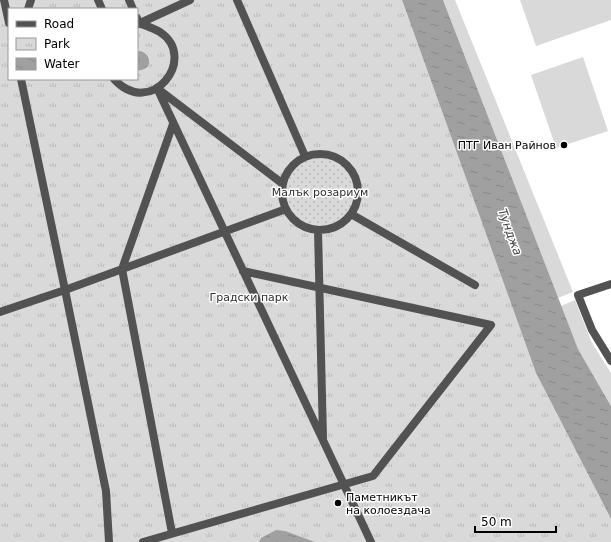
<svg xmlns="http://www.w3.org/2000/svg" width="611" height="542" viewBox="0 0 611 542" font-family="'DejaVu Sans',sans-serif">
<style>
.grass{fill:#d9d9d9}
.park{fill:url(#park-tufts);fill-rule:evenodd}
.garden{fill:url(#garden-dots)}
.water{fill:url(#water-ripples)}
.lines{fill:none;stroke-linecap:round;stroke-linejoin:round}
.pedestrian{stroke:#525252;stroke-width:8}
.minor{stroke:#525252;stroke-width:8}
.poi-dot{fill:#000;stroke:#fff;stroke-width:1.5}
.labels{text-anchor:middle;stroke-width:3;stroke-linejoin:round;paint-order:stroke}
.poi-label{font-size:11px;fill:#000;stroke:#fff;text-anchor:end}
.park-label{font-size:11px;fill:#303030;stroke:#fff}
.water-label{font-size:12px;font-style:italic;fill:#414141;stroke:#fff}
</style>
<defs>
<pattern id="park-tufts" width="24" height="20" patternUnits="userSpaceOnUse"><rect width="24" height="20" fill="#d9d9d9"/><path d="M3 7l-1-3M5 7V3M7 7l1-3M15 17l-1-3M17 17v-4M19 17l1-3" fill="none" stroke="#b8b8b8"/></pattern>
<pattern id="garden-dots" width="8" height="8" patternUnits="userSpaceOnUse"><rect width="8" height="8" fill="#d9d9d9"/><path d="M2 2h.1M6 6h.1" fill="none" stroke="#b8b8b8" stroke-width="1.8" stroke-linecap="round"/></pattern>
<pattern id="water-ripples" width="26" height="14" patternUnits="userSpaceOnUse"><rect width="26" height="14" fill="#a0a0a0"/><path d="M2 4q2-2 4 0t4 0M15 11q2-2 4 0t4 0" fill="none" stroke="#888"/></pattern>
</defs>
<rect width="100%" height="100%" fill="#fff"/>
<!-- grass -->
<path class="grass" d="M443,0h12l118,292 -15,6z
M520,0h91v20l-75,26z
M583,57l25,74 -52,17 -25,-73z
M575,300l17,43 19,30v33l-33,-57 -17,-43z"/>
<!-- park -->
<path class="park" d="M0,0h402l134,373 75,146v23h-611zM9,9h128v70h-128z"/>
<!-- garden -->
<path class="garden" d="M282 192a38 38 0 1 1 76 0a38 38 0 1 1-76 0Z"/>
<!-- water -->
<path class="water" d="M402,0h41l135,349 33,57v113l-75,-146z
M140,51c14,4 11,21 -3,19v-18z
M276,530l9,1 30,11h-56l2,-4z"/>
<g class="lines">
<!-- pedestrian -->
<path class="pedestrian" d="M4,0l5,23
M98,0l4,9
M129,0l4,9
M237,0l68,156
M28,9l3,-9
M138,24l52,-24
M21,79l44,211 221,-81
M114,79c37,41 85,-21 46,-47 -7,-4 -14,-6 -21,-9l-2,-5
M157,88l214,454
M158,89l125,95
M282 192a38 38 0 1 1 76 0a38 38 0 1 1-76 0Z
M351,214l124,71
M318,230l5,208
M172,533l-50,-264 51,-145
M143,542l230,-66 118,-151 -248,-54"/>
<!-- minor -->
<path class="minor" d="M611,284l-33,11 14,35 19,31
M0,312l65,-22 41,201 3,51"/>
</g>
<!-- markers -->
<g class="poi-dot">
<circle cx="564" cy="145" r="4"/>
<circle cx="338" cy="503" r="4"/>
</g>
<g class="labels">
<!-- poi labels -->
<g class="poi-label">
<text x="556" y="149">ПТГ Иван Райнов</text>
<text x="346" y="501" text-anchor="start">Паметникът<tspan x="346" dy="13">на колоездача</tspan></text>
</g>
<!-- park labels -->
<g class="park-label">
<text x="320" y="196">Малък розариум</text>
<text x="249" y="301">Градски парк</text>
</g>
<!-- water labels -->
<g class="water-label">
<text transform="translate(510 232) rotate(70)" y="4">Тунджа</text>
</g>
</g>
<!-- legend -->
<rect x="8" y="8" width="130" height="72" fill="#ffffff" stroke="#999999"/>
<rect x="16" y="21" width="20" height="6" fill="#525252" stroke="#999999"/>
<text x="44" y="28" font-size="12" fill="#000000">Road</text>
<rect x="16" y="38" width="20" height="12" fill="url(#park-tufts)" stroke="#999999"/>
<text x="44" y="48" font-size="12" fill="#000000">Park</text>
<rect x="16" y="58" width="20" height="12" fill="url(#water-ripples)" stroke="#999999"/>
<text x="44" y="68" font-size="12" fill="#000000">Water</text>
<!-- scale -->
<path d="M475 526v6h81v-6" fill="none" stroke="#000000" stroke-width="2"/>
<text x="481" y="526" font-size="12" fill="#000000" stroke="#ffffff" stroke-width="3" paint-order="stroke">50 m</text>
</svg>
